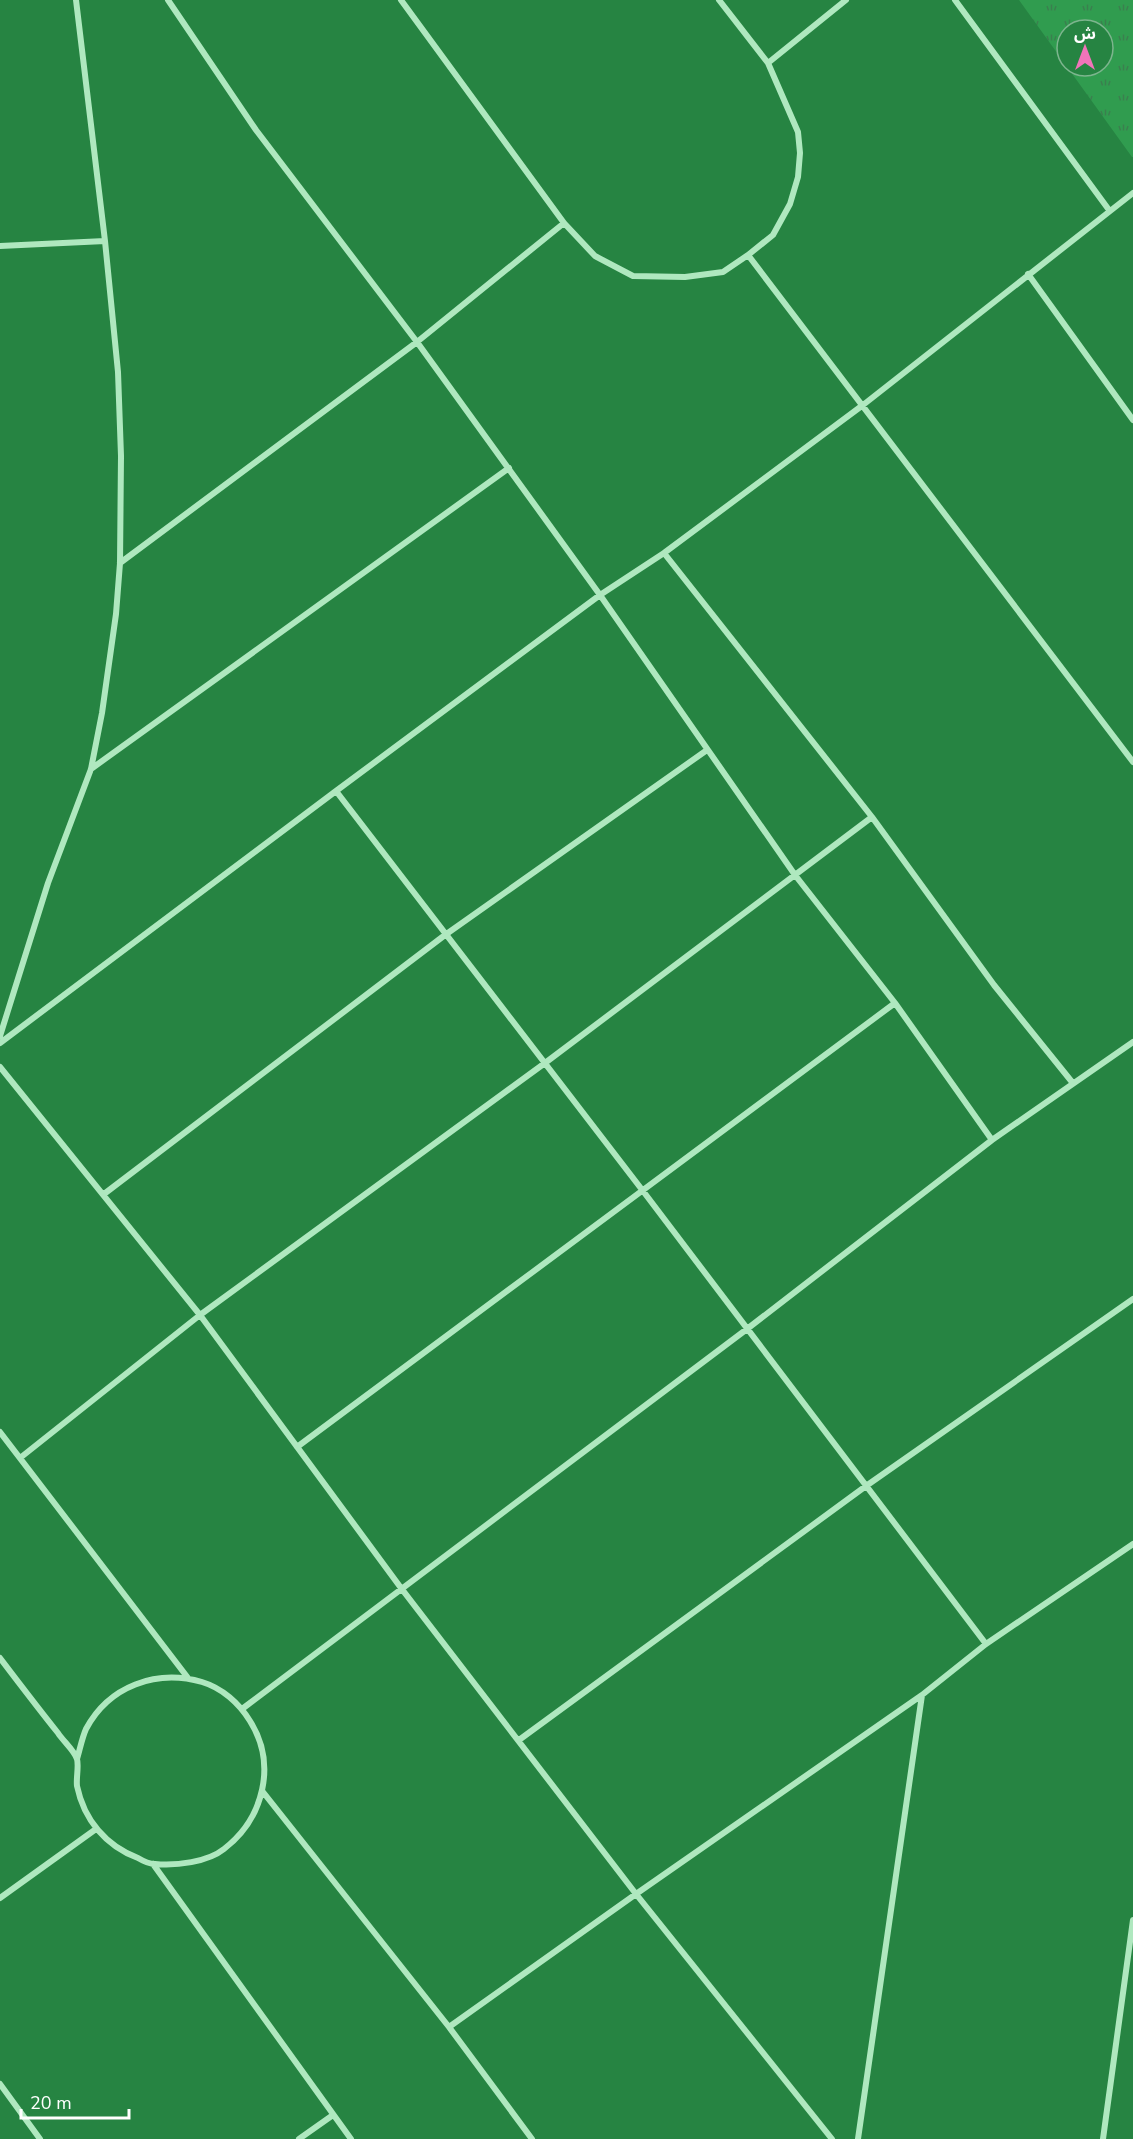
<svg xmlns="http://www.w3.org/2000/svg" width="1133" height="2139" viewBox="0 0 1133 2139" font-family="'Nunito Sans','Noto Sans Arabic',sans-serif">
<style>
.grass{fill:url(#grass-tufts);fill-rule:evenodd}
.lines{fill:none;stroke-linecap:round;stroke-linejoin:round}
.street{stroke:#afe8bf;stroke-width:6}
</style>
<defs>
<pattern id="grass-tufts" width="24" height="20" patternUnits="userSpaceOnUse" patternTransform="scale(1.5)"><rect width="24" height="20" fill="#309c4f"/><path d="M3 7l-1-3M5 7V3M7 7l1-3M15 17l-1-3M17 17v-4M19 17l1-3" fill="none" stroke="#3a804e"/></pattern>
</defs>
<rect width="100%" height="100%" fill="#268442"/>
<!-- grass -->
<path class="grass" d="M1019,0h114v157h-1zM1067,30h36v36h-36z"/>
<g class="lines">
<!-- street -->
<path class="street" d="M76,0l29,241
M168,0l88,130 161,212 183,253 195,280 100,128 97,137
M401,0l163,223 31,33 38,20 52,1 38,-5 25,-17 25,-20 17,-31 8,-27 2,-24 -2,-21 -30,-69 -49,-63
M955,0l154,210
M768,63l78,-63
M0,246l105,-5 13,131 3,84 -1,107 -4,51 -14,99 -11,56 -43,114 -48,153
M748,255l385,507
M1028,274l105,146
M664,553l208,264
M120,563l297,-221 147,-119
M91,769l418,-301
M336,791l307,400 343,453
M0,1043l336,-252 264,-196 64,-42 199,-148 270,-212
M0,1067l200,248 201,273 235,306 196,245
M104,1194l341,-259 262,-185
M0,1432l188,246
M297,1447l598,-444
M20,1458l180,-143 345,-252 327,-246 122,168 78,97
M0,1658c19,25 38,50 58,75 5,8 16,17 19,26 2,7 -1,19 0,27 7,34 29,60 61,72 5,3 11,6 17,6 21,2 53,-2 69,-15 40,-31 53,-85 26,-128 -11,-18 -28,-33 -48,-39 -46,-13 -93,4 -116,47 -4,9 -6,20 -9,30
M242,1709l505,-380 245,-189 141,-98
M519,1740l347,-254 267,-187
M263,1792l186,235 83,112
M153,1864l198,275
M0,1898l96,-69
M449,2027l187,-133 286,-199 64,-51 147,-100
M0,2084l40,55
M299,2139l34,-24
M858,2139l64,-444
M1103,2139l30,-219"/>
</g>
<!-- north arrow -->
<g transform="translate(1085 48)"><circle r="28" fill="#268442" stroke="#7db58e" stroke-width="1.5"/>
<path d="M0-4.5L10 22L0 15L-10 22Z" fill="#f174b9"/>
<text y="-9" font-size="16" font-weight="bold" text-anchor="middle" fill="#ffffff">ش</text>
</g>
<!-- scale -->
<path d="M21 2109v9h108v-9" fill="none" stroke="#ffffff" stroke-width="3"/>
<text x="30" y="2109" font-size="18" fill="#ffffff" stroke="#268442" stroke-width="4.5" paint-order="stroke">20 m</text>
</svg>
